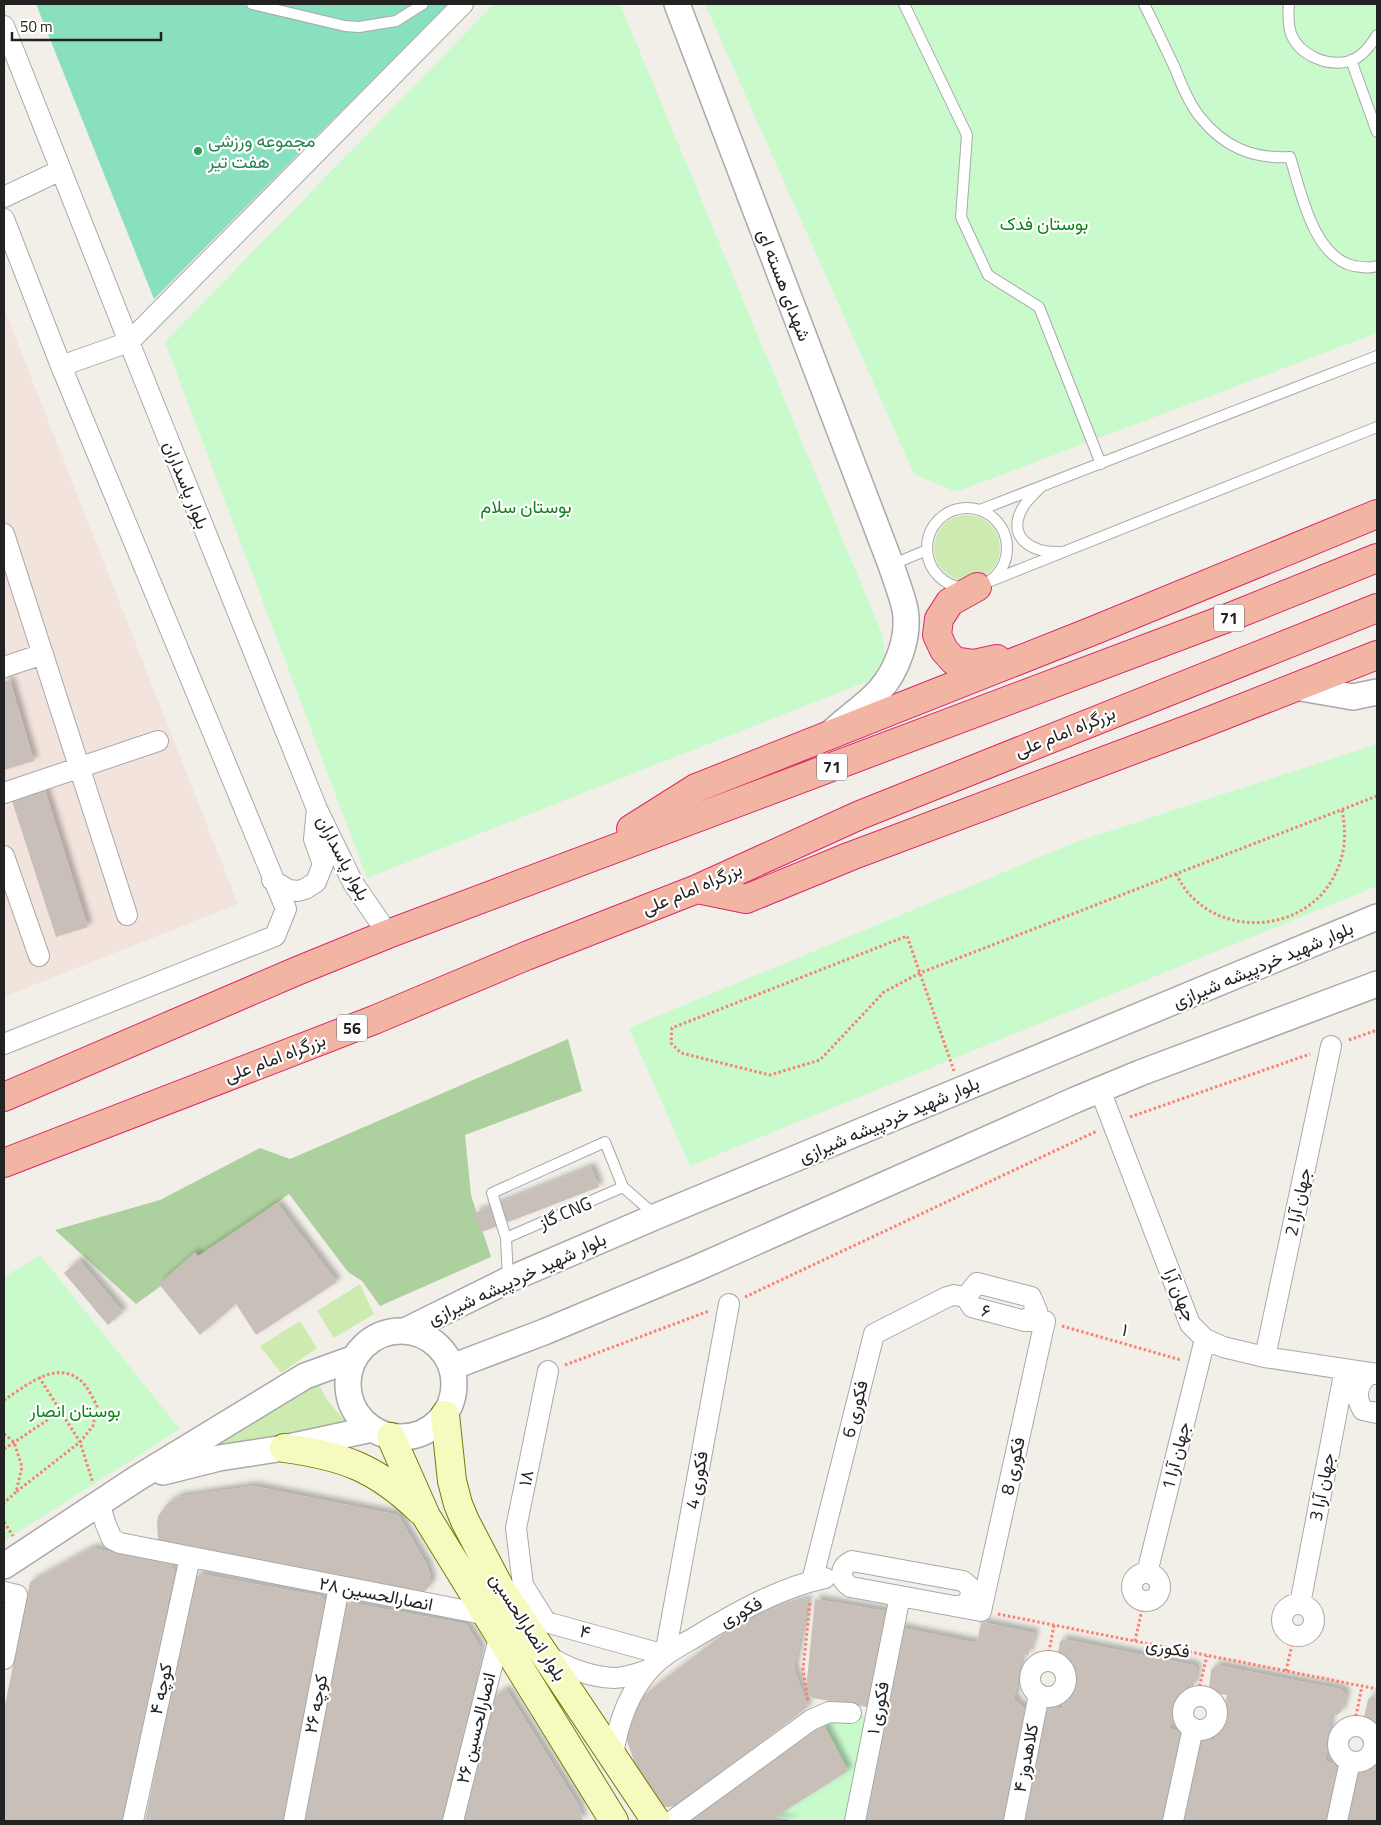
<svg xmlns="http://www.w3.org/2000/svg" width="1381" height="1825" viewBox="0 0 1381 1825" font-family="'Titillium Web',Vazirmatn,sans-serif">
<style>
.military{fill:#f3e3dd}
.grass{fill:#cdebb0}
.forest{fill:#add19e}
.park{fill:#c8facc}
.pitch{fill:#88e0be}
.building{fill:#c7bfb8;filter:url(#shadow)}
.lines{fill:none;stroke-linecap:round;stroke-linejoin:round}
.service-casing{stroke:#a9a9a9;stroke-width:12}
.minor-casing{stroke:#a9a9a9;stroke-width:22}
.tertiary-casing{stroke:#a9a9a9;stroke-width:28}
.secondary-casing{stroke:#707d05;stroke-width:30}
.trunk-casing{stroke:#dc2a67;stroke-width:30}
.path{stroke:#fa8072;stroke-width:3;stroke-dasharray:2.5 2.5;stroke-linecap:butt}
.service{stroke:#fff;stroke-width:10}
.minor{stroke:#fff;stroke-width:20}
.tertiary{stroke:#fff;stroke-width:25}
.secondary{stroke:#f7fabf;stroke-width:28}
.trunk{stroke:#f2b4a3;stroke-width:28}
.leisure-dot{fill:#2e9e5b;stroke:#fff;stroke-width:2}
.labels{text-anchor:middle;stroke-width:4.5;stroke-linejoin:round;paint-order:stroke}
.shield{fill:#fff;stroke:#646464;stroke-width:1}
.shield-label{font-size:16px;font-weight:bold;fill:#222}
.leisure-label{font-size:18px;fill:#27864d;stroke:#fff;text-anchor:start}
.park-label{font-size:18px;fill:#0c8416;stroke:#fff}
.street-label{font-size:18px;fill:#222;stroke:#fff}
</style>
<defs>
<filter id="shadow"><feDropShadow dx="4.5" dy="-4.5" stdDeviation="2.5" flood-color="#0004"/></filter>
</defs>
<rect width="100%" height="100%" fill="#f2efe9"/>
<!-- military -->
<path class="military" d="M4,308l234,596 -234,93z"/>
<!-- grass -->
<path class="grass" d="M934 548a33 33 0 1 1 66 0a33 33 0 1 1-66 0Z
M360,1284l14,30 -40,24 -17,-27z
M300,1321l17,27 -36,25 -21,-27z
M317,1381l10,19 24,28 -134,18 6,-10z"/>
<!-- forest -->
<path class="forest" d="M568,1039l14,52 -117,44 6,60 20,62 -111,49 -18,-25 -14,-9 -59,-78 -153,110 -81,-74 105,-30 100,-52 30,11z"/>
<!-- park -->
<path class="park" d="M494,4h126l262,630 3,21 -14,25 -504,198 -202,-536z
M705,4h672v329l-421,159 -42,-18z
M1377,744v142l-687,280 -61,-138 447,-186z
M40,1255l140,174 -176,112v-264z
M847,1713l24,3 -20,105h-48l-28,-4 73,-46 -24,-46z"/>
<!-- pitch -->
<path class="pitch" d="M36,4h412l-294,295z"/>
<!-- building -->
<path class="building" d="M10,680l24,81 -30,9v-88z
M45,790l43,137 -32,10 -44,-136z
M591,1167l8,20 -117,45 -8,-19z
M277,1203l60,79 -81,53 -20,-31 -36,31 -41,-51 36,-32 3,4z
M79,1260l44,52 -15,13 -44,-52z
M253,1486l145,29 29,50 4,12v7l-6,7 -5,2 -262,-53 -1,-17 1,-7 10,-13 10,-6z
M92,1548l80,17 2,6 -51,250h-119v-111l26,-128z
M201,1574l120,22 6,9 -43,216h-139l49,-243z
M808,1599l-14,69 14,39 -131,99 -20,2 -23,-47 -10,-29 20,-37 90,-69 27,-14z
M815,1599l76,13 -18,96 -61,-10 -6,-8z
M346,1602l120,22 15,24 -36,173h-144z
M981,1622l54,11 -7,23 -6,-2 -8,45 13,12 -21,110h-145l37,-194 79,16z
M1063,1639l130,26 4,3 -3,17 -6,4h-8l-11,39 15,5 -15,88h-147l20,-111 6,-4 15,3 10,-45 -12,-3 -4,-3 3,-16z
M1216,1665l124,24 6,4 -4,17 -5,5h-6l-6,46 9,3 4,6 -10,51h-149l21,-84 15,3 12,-45 -14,-2 -4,-4 2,-19z
M506,1689l73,117 4,15h-123l27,-120z
M1372,1696l5,1v28l-10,-3 -3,-5 4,-17z
M824,1725l24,46 -73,46 21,4h-107z
M1377,1745v76h-36l17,-51 12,1z"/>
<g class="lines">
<!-- service casing -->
<g class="service-casing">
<path id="service" d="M252,4l93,22 14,1 37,-6 27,-17
M904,4l63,131 -6,82 27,58 51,32 62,157
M1144,4c10,20 20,41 30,62 7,17 14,36 26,51 24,30 52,42 90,40 11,35 23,100 64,109 8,1 16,3 23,0
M1289,4c-1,10 -1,20 2,30 9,22 37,33 59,27 12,-4 21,-16 27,-26
M1351,60l26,72
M1040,488c-6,6 -14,13 -18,21 -16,30 12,44 37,43
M927 548a40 40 0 1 1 80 0a40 40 0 1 1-80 0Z
M980,510l397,-154
M891,565l36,-15
M978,586l399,-159
M506,1238l117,-51
M508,1279l-2,-41 -14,-45 113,-51 18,45 32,28"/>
</g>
<!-- minor casing -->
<g class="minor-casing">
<path id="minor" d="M4,26l125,316 188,467 36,74 35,51
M4,197l57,-27
M4,219l57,147 225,543 -11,27 -271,108
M61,366l68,-24 334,-338
M4,534l123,381
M4,667l39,-13
M4,793l154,-52
M4,856l35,100
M272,880l17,10 9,1 7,-2 11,-7 7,-18 -9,-25 3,-30
M1100,1090l90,234 15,15 18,8 42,10 112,17
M977,1283l54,14 6,14 -12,10 -53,-14 -6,-10z
M1265,1357l66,-311
M548,1371l-32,157 7,57 23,37 119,33 64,-351
M1371,1373c-14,10 -17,23 -8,37l14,3
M99,1503l7,22 6,14 8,4 368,72
M1147,1573l58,-234
M1132 1587a14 14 0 1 1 28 0a14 14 0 1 1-28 0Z
M812,1581l62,-247 73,-37 7,-2 12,2
M4,1592l13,3 -13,64
M1300,1604l45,-235
M1282 1620a16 16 0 1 1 32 0a16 16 0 1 1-32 0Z
M958,1606l8,-2 5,-8 -1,-9 -7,-6 -111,-20c-13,6 -13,19 -1,26l130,24 64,-290h-20
M547,1655c19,13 44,22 67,23 12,0 24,-5 35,-8
M1030 1679a18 18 0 1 1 36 0a18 18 0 1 1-36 0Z
M1183 1713a17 17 0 1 1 34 0a17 17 0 1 1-34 0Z
M1338 1744a18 18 0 1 1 36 0a18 18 0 1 1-36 0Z
M613,1755c5,-32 15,-62 37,-86 13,-15 30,-23 47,-33 40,-24 82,-48 128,-58
M133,1821l57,-264
M294,1821l45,-234
M453,1821l47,-187
M672,1821l139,-101 18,-8 22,1
M855,1821l45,-225
M1014,1821l25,-127
M1173,1821l20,-93
M1337,1821l13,-60"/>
</g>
<!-- tertiary casing -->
<g class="tertiary-casing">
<path id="tertiary" d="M677,4l214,561c5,15 11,30 14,44 5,28 -8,62 -26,82 -14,15 -32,27 -47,41
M1295,687l58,10 24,-5
M348 1384a53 53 0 1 1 106 0a53 53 0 1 1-106 0Z
M405,1331l103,-51 149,-64 720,-299
M452,1367l92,-35 153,-64 378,-168 65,-27 237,-89
M163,1472l56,-14 65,-10 88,-19
M4,1566l132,-87 169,-103 50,-18"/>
</g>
<!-- secondary casing -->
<g class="secondary-casing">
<path id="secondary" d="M445,1415l7,66 6,23 7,17 35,67 156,233
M391,1437l35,79 188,305
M284,1448c60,8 92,20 136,62"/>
</g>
<!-- trunk casing -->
<g class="trunk-casing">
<path id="trunk" d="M977,587l-27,15 -11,17 -2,16 7,15 10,11 20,3 23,-5
M631,829l65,-41 399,-158 282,-116
M697,889l49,10 105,-43 343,-129 183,-72
M4,1097l293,-126 91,-37 842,-317 147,-59
M4,1163l370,-143 152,-64 171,-67 163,-74 517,-207"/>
</g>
<!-- path -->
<path class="path" d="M1176,874c5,9 10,18 18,25 43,41 120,27 143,-29 9,-20 9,-39 5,-60
M1349,1040l28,-10
M954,1071l-47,-135 -235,92 -1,15 10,10 89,22 50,-15 64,-68 36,-19 457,-177
M1130,1117l180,-63
M745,1297l352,-166
M1062,1326l119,34
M565,1365l144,-54
M39,1377l41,65 13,41
M4,1400c22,-14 51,-40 76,-20 7,5 13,19 17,26l-4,20 -13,16 -64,50
M4,1434l10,8 8,25 -6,25 -12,11
M4,1449l57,-38
M4,1522l9,14
M998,1614l379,75
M1135,1641l9,-40
M1047,1662l7,-37
M1286,1671l8,-35
M1197,1696l10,-40
M808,1700l-5,-30 7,-68
M1354,1726l8,-40"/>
<!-- service -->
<use href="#service" class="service"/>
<!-- minor -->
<use href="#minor" class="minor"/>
<!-- tertiary -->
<use href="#tertiary" class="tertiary"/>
<!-- secondary -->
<use href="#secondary" class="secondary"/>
<!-- trunk -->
<use href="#trunk" class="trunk"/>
</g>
<!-- markers -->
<circle class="leisure-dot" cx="198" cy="151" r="5"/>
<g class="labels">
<!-- shield labels -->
<g class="shield">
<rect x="1214" y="604.5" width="30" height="27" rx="4"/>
<rect x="817" y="753.5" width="30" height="27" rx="4"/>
<rect x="337" y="1014.5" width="30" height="27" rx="4"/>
</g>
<g class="shield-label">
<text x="1229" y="624">71</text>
<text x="832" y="773">71</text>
<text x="352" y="1034">56</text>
</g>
<!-- leisure labels -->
<g class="leisure-label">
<text x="208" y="147">مجموعه ورزشی<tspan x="208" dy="21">هفت تیر</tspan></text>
</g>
<!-- park labels -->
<g class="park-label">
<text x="1044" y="230">بوستان فدک</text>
<text x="526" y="513">بوستان سلام</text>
<text x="75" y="1417">بوستان انصار</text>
</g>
<!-- street labels -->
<g class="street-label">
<text transform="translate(784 285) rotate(69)" y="6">شهدای هسته ای</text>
<text transform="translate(186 485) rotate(68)" y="6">بلوار پاسداران</text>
<text transform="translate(1065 732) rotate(-22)" y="6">بزرگراه امام علی</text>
<text transform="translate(343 858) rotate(62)" y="6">بلوار پاسداران</text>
<text transform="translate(692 889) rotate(-23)" y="6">بزرگراه امام علی</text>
<text transform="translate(1263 965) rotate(-23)" y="6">بلوار شهید خردپیشه شیرازی</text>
<text transform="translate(275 1058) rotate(-21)" y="6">بزرگراه امام علی</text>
<text transform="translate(889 1120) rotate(-23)" y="6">بلوار شهید خردپیشه شیرازی</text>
<text transform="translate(1298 1202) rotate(-78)" y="6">جهان آرا 2</text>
<text transform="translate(565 1213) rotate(-23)" y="6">گاز CNG</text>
<text transform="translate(517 1279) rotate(-25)" y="6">بلوار شهید خردپیشه شیرازی</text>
<text transform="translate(1180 1295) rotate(67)" y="6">جهان آرا</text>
<text transform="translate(986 1311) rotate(14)" y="6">۶</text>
<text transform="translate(1125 1330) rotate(16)" y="6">۱</text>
<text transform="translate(855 1409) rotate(-76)" y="6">فکوری 6</text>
<text transform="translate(1176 1456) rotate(-76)" y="6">جهان آرا 1</text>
<text transform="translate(1013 1466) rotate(-78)" y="6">فکوری 8</text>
<text transform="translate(526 1478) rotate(-79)" y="6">۱۸</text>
<text transform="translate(697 1480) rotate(-80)" y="6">فکوری 4</text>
<text transform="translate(1322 1487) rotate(-79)" y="6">جهان آرا 3</text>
<text transform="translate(376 1594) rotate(11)" y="6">انصارالحسین ۲۸</text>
<text transform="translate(741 1612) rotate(-27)" y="6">فکوری</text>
<text transform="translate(528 1627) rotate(57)" y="6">بلوار انصارالحسین</text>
<text transform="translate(585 1632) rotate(16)" y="6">۴</text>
<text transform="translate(1168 1648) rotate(11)" y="6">فکوری</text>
<text transform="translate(161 1689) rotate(-78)" y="6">کوچه ۴</text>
<text transform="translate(316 1704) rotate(-79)" y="6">کوچه ۲۶</text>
<text transform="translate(878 1708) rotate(-79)" y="6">فکوری ۱</text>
<text transform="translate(476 1728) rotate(-76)" y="6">انصارالحسین ۲۶</text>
<text transform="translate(1026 1758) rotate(-79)" y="6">کلاهدوز ۴</text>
</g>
</g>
<!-- border -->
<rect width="1381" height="1825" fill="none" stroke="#222222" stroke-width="10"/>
<!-- scale -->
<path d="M12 32v8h149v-8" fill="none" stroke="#222222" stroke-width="2.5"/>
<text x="20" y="32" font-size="15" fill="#222222" stroke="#ffffff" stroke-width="4" paint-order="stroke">50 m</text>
</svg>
